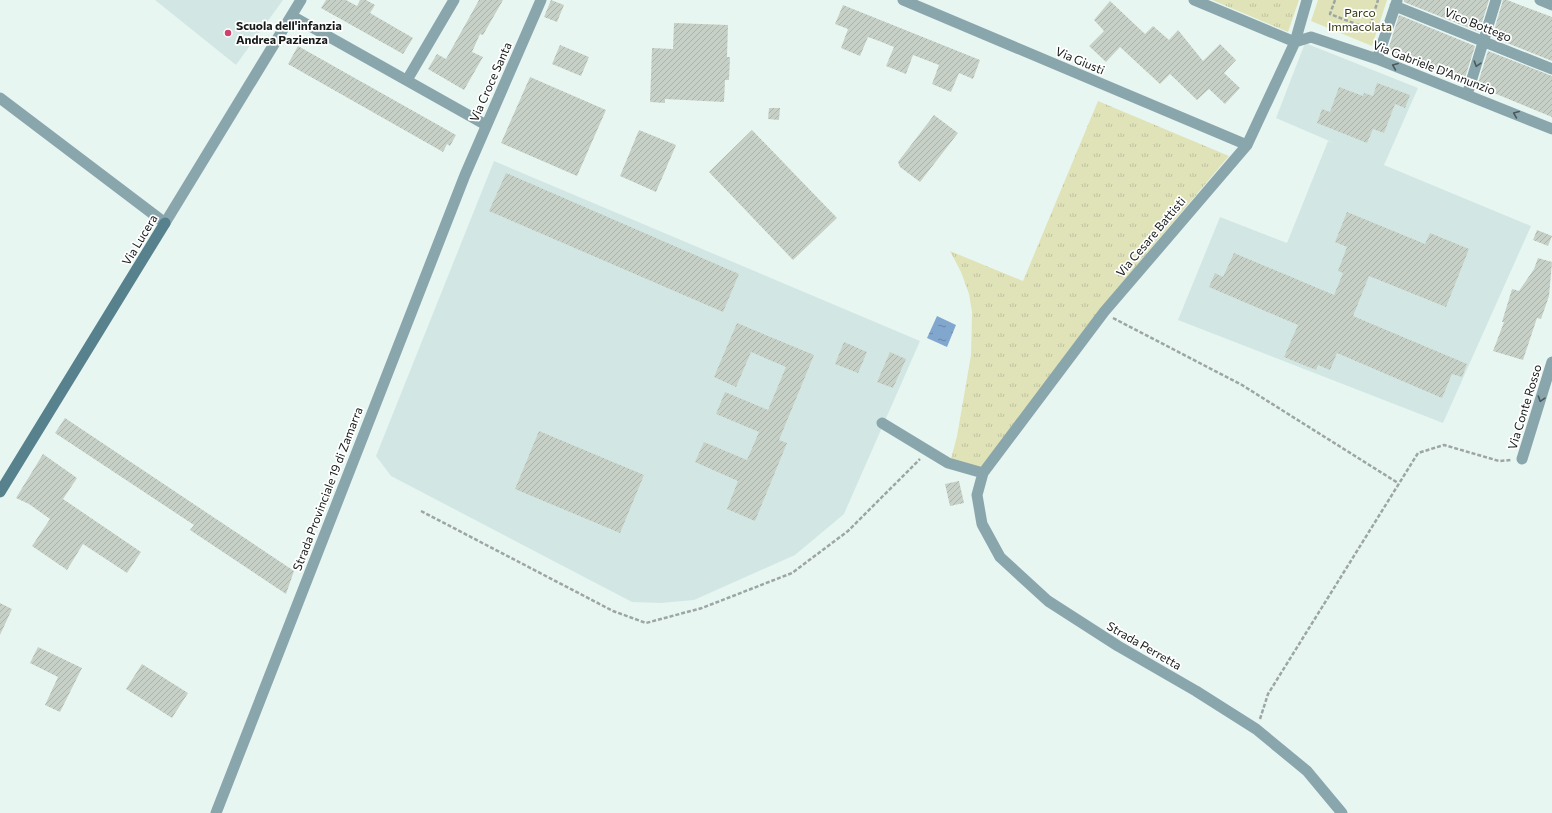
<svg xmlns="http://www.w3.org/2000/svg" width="1552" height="813" viewBox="0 0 1552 813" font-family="Commissioner,sans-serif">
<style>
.built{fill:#d2e7e3}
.grass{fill:url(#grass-tufts)}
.park{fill:#e0e3b8}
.water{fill:url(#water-ripples)}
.building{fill:url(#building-hatch)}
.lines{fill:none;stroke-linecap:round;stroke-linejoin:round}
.path{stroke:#9ca6a4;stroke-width:2.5;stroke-dasharray:4 2;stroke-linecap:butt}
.minor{stroke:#8aa6ad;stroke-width:11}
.tertiary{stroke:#8aa6ad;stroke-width:11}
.secondary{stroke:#57818c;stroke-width:11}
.oneway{stroke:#4a5a5c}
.poi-dot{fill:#cf416b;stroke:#fff;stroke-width:1.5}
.labels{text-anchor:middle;stroke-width:3.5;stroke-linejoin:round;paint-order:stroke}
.park-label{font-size:12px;fill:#35360b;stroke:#fff}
.street-label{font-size:12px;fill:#161b1a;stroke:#fff}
.poi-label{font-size:12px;font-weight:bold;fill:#161b1a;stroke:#fff;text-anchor:start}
</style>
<defs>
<pattern id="grass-tufts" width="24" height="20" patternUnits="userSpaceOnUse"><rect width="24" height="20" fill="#e0e3b8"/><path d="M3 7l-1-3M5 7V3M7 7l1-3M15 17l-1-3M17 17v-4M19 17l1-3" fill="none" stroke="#bfc29e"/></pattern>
<pattern id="water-ripples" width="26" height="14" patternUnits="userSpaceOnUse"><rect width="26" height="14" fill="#81a7cf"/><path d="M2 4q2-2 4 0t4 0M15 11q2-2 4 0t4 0" fill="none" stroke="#6987a7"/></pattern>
<pattern id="building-hatch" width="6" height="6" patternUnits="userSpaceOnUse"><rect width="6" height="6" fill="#c7d0c7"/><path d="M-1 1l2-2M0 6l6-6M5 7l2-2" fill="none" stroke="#aab2aa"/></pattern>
</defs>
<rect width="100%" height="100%" fill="#e8f6f2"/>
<!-- built -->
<path class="built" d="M155,0h128l-47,65z
M1305,43l113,45 -34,77 147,61 -88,197 -265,-103 42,-103 67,26 41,-102 6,2 -58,-25z
M494,161l426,180 -76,173 -49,41 -101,45 -33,3 -29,-1 -241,-126 -15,-20z"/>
<!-- grass -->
<path class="grass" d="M1212,0h87l-11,32z
M1098,101l131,55 -130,154 -117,158 -31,-9 6,-23 14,-81 1,-43 -3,-18 -8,-22 -11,-21 73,30z"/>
<!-- park -->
<path class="park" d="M1318,0h69l-15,46 -61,-25z"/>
<!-- water -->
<path class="water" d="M937,316l19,9 -9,22 -20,-9z"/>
<!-- building -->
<path class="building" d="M326,0h20l11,6 3,-6h6l9,5 -5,8 43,25 -10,16 -82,-46z
M479,0h24l-20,35 -3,-1 -8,18 11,5 -19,33 -36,-21 9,-15 9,5z
M551,0l13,5 -7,17 -13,-5z
M1404,0h85l-10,32 -75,-30z
M1503,0h4l45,17v44l-60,-24z
M1110,1l35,33 8,-8 16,14 9,-10 25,31 17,-17 16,16 -12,13 16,15 -15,16 -16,-15 -12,11 -27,-26 -10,10 -40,-37 -14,15 -17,-16 15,-15 -10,-11z
M843,5l137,55 -7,19 -14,-6 -8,19 -19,-8 7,-19 -26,-10 -7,19 -20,-8 8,-19 -15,-6 -11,-4 -8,19 -19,-8 7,-19 -13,-5z
M1399,15l76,31 -11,35 -76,-31z
M674,23l54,2 -1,32h3l-1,23h-4l-1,22 -59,-3v4l-15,-1 2,-54 21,1z
M560,45l29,12 -8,19 -29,-12z
M298,46l158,89 -6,11 -3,-2 -4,8 -155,-88z
M1488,51l64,25v41l-75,-31z
M530,77l76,33 -29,66 -76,-33z
M1377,83l33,12 -5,13 -10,-4 -11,29 -11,-4 -6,14 -50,-20 5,-14 8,3 9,-25 24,9 1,-3 9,3z
M769,108h11l-1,12 -11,-1z
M934,115l24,18 -38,49 -20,-15 -2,-5z
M639,130l37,15 -20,47 -36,-16z
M752,130l85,88 -44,42 -84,-88z
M506,173l233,101 -16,38 -234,-101z
M1347,212l78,32 5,-11 39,16 -23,58 -77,-31 -16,40 114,48 -5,13 -10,-3 -10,24 -105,-45 -7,17 -12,-5 -2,5 -32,-13 14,-32 -89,-38 6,-14 8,4 11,-24 100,42 9,-22 -5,-2 9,-24 -12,-5z
M1537,230l15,6 -4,10 -15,-6z
M1538,258l14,4 -3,34 -8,23 -4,-1 -14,42 -30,-9 11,-29h-2l10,-33 7,2 15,-22z
M737,323l77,32 -35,85 8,3 -32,78 -28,-12 11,-28 -43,-19 9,-20 43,18 12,-28 -43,-18 9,-22 43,18 18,-43 -35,-15 -15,35 -22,-10z
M844,342l23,10 -9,21 -23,-9z
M890,352l16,7 -13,29 -16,-6z
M65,418l229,153 -8,23 -96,-64 4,-5 -139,-92z
M539,431l105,44 -24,58 -105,-44z
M43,454l34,24 -14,21 78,53 -14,21 -44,-29 -16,26 -35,-24 18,-27 -21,-15 -13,-6z
M959,481l5,22 -14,3 -5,-22z
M0,603l12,6 -12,26z
M38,647l44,21 -22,44 -15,-7 13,-28 -28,-14z
M142,664l46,29 -16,25 -46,-29z"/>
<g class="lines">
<!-- path -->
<path class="path" d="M1335,0l-5,14 39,15 9,-29
M1113,318l129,67 156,98
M421,511l192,100 33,12 56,-15 90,-35 56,-42 72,-72
M1260,719l8,-25 150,-241 26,-8 55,16 12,-1"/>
<!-- minor -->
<path class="minor" d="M903,0l344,145
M1194,0l101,42 16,-5 66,22 175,70
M1307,0l-12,42 -48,103 -143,167 -121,161 -6,22 5,29 18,33 48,44 70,45 78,45 60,38 51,42 35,42
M1540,0l12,5
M1395,6l157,63
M292,16l194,109
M1377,59l20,-58
M407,80l47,-80
M1467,95l29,-95
M0,98l165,125
M882,423l66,40 35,10
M1522,459l30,-97"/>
<!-- tertiary -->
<path class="tertiary" d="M165,223l136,-223
M216,813l249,-638 76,-175"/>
<!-- secondary -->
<path class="secondary" d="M0,492l165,-269"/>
</g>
<!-- one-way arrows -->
<defs><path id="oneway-chevron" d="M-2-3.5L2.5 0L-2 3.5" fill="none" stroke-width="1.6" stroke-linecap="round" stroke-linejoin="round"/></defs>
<g class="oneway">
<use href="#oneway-chevron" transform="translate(1477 64) rotate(107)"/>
<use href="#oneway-chevron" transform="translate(1395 66) rotate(-158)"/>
<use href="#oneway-chevron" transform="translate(1516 114) rotate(-158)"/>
<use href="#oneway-chevron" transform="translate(1541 399) rotate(107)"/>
</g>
<!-- markers -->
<circle class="poi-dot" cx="228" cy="33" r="4"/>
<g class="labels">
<!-- park labels -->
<g class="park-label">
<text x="1360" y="17">Parco<tspan x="1360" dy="14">Immacolata</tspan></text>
</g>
<!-- street labels -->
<g class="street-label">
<text transform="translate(1478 25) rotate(22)" y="4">Vico Bottego</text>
<text transform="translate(1080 61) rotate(23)" y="4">Via Giusti</text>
<text transform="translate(1434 68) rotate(21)" y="4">Via Gabriele D'Annunzio</text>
<text transform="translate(491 82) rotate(-66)" y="4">Via Croce Santa</text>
<text transform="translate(1151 237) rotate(-50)" y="4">Via Cesare Battisti</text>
<text transform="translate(140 240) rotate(-59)" y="4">Via Lucera</text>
<text transform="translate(1525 407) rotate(-73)" y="4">Via Conte Rosso</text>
<text transform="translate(328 489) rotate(-69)" y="4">Strada Provinciale 19 di Zamarra</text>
<text transform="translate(1144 646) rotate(30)" y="4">Strada Perretta</text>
</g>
<!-- poi labels -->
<g class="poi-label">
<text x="236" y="30">Scuola dell'infanzia<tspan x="236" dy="14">Andrea Pazienza</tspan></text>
</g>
</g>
</svg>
